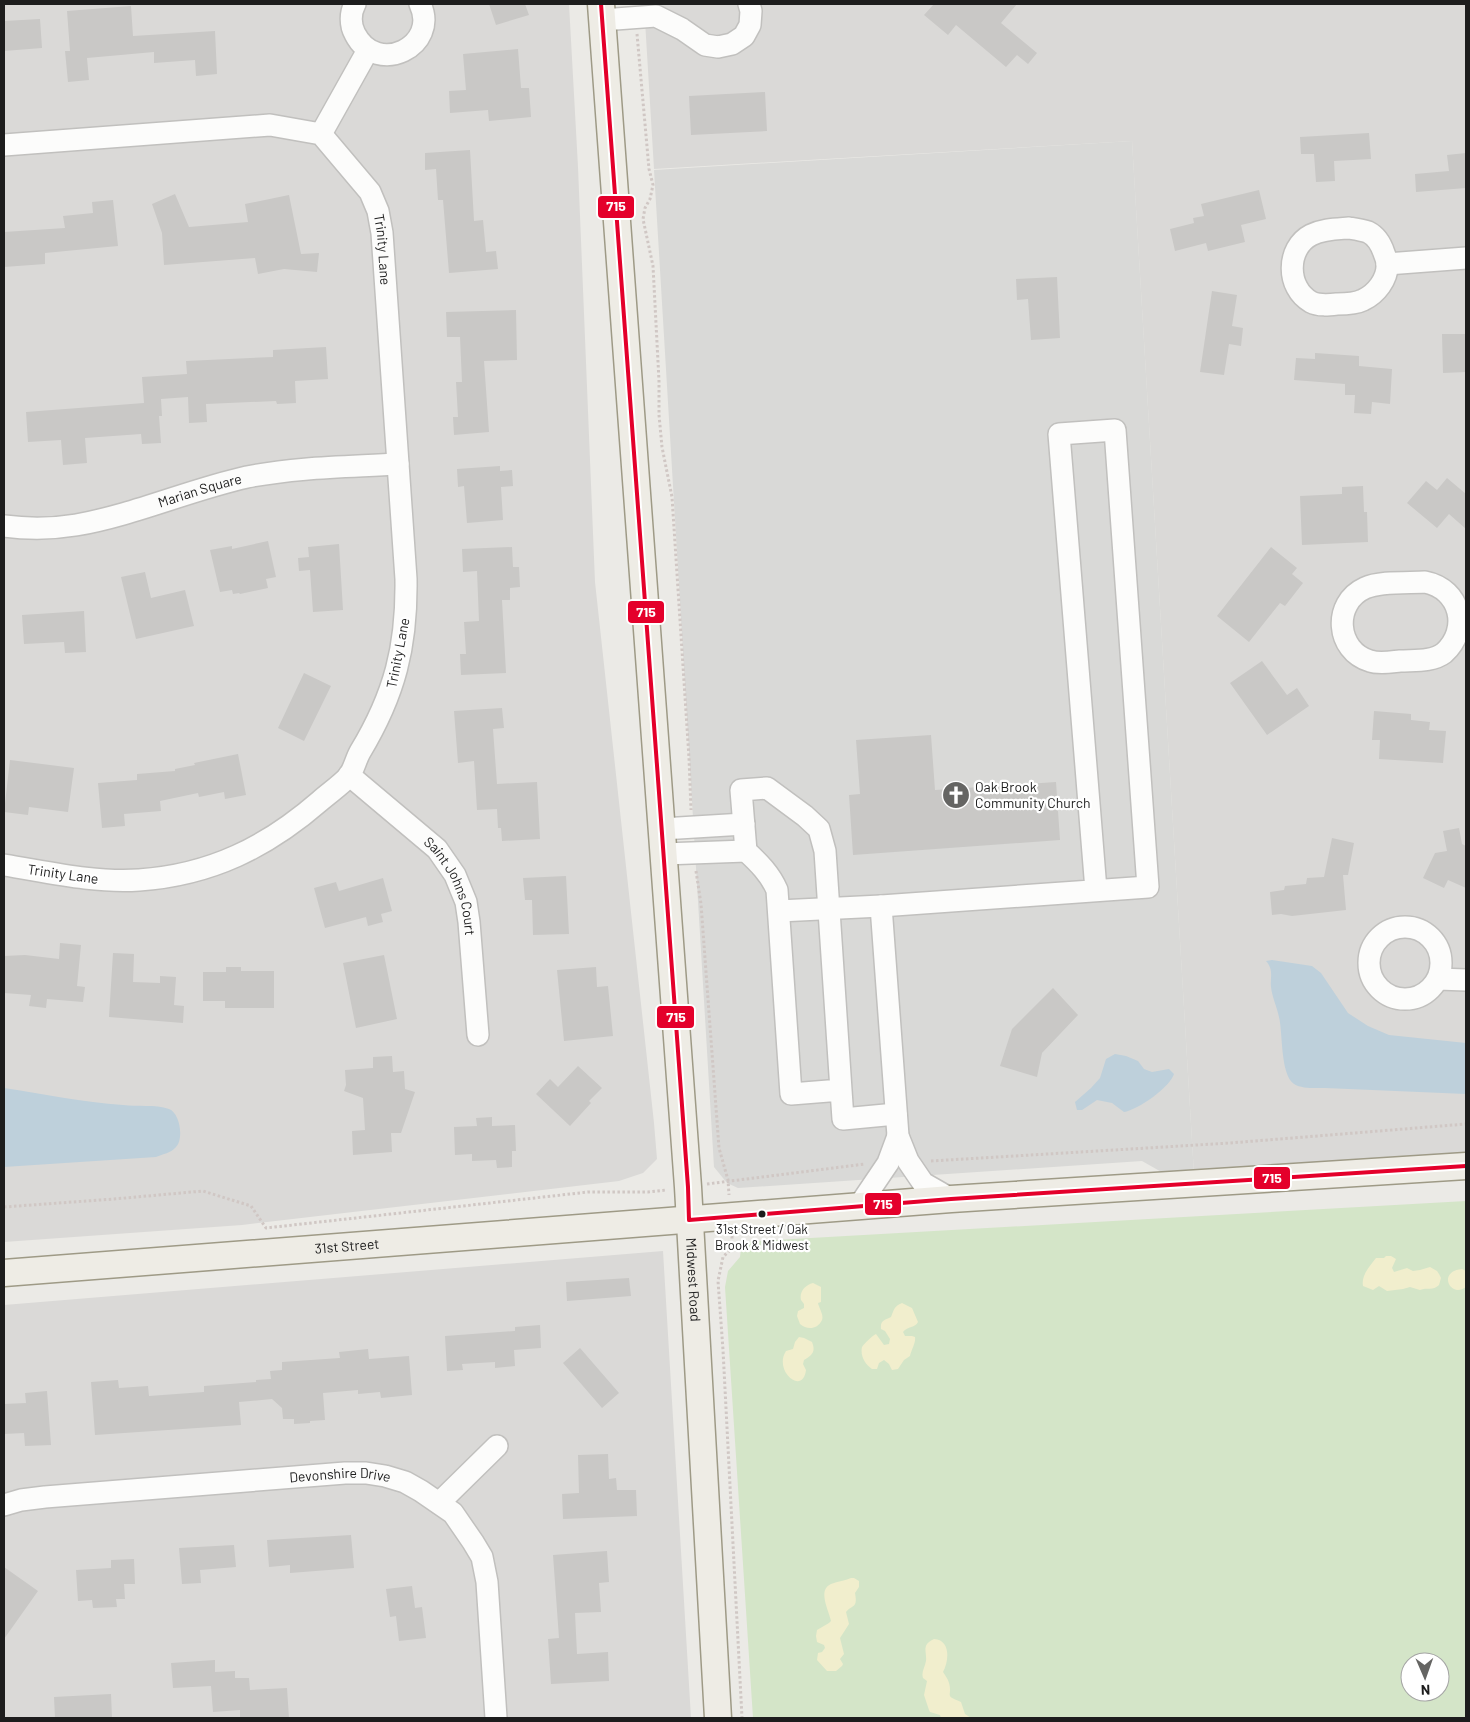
<svg xmlns="http://www.w3.org/2000/svg" width="1470" height="1722" viewBox="0 0 1470 1722" font-family="Barlow,sans-serif">
<style>
.residential{fill:#dad9d7}
.religious{fill:#d9d9d7}
.grass{fill:#d4e5c8;fill-rule:evenodd}
.sand{fill:#f1eecd}
.water{fill:#bed0db}
.building{fill:#c9c8c6}
.lines{fill:none;stroke-linecap:round;stroke-linejoin:round}
.minor-casing{stroke:#c1c0be;stroke-width:24}
.major-casing{stroke:#9e9a86;stroke-width:29}
.path{stroke:#d0c7c4;stroke-width:3;stroke-dasharray:2.5 2.5;stroke-linecap:butt}
.minor{stroke:#fcfcfb;stroke-width:21}
.major{stroke:#eeece5;stroke-width:26}
.bus-1-casing{stroke:#fff;stroke-width:8}
.bus-1{stroke:#e4002b;stroke-width:4}
.bus-dot{fill:#1d1d1d;stroke:#fff;stroke-width:2}
.labels{text-anchor:middle;stroke-width:4.5;stroke-linejoin:round;paint-order:stroke}
.bus-label{font-size:13px;fill:#1d1d1d;stroke:#fff}
.street-label{font-size:14px;fill:#1d1d1d;stroke:#fff}
.poi-label{font-size:14px;fill:#1d1d1d;stroke:#fff;text-anchor:start}
.line-badge{stroke:#fff;stroke-width:2}
.badge-label{font-size:14px;text-anchor:middle;font-weight:bold;fill:#fff}
</style>
<rect width="100%" height="100%" fill="#ebeae6"/>
<!-- residential -->
<path class="residential" d="M4,4h565l9,163 17,415 59,541 3,36 -14,14 -24,8 -377,44 -238,17z
M644,4h822v1171l-271,16 -63,-1050 -478,28z
M663,1251l28,467h-687v-413z"/>
<!-- religious -->
<path class="religious" d="M1132,141l63,1050 -53,-30 -404,27 -11,-5 -13,-16 -60,-997z"/>
<!-- grass -->
<path class="grass" d="M1466,1201v517h-713l-28,-431 3,-16 12,-14 2,-15zM1410,1662h30v30h-30z"/>
<!-- sand -->
<path class="sand" d="M1386,1256h5l5,3 -4,9 2,4 13,-4 6,3 7,-1 10,-3 7,4 2,3 2,4 -2,7c-6,6 -12,2 -19,5l-10,-3 -7,2 -16,2 -8,-5 -6,4 -10,-4c-2,-11 7,-20 13,-28h8z
M1462,1269l4,2v16c-16,12 -29,-16 -4,-18z
M813,1283l8,4v15l-3,1c1,5 6,12 4,17 -5,10 -15,10 -22,4l-3,-8 1,-5 6,-3v-4l-3,-4c-2,-8 4,-15 12,-17z
M902,1303l10,5 6,14c-3,6 -10,4 -15,10l2,4h7l3,1c1,6 -4,13 -5,19l-6,4 -6,9 -6,1 -3,-6 -5,-4 -5,3 -2,6h-5c-7,-5 -12,-13 -10,-22 2,-3 11,-12 14,-13l8,11 5,-1 1,-5 -5,-8 -4,-2c-1,-9 4,-9 10,-12 3,-7 3,-11 11,-14z
M799,1337l5,1 8,4c4,10 0,13 -8,18l-1,4 3,6c-3,26 -33,1 -20,-19l7,-2 2,-7z
M851,1578h3l5,3v6l-4,6c3,16 -3,11 -9,19l3,12 -9,14 4,16 -4,5 3,5 -1,2 -6,5h-9l-10,-11 1,-7 4,-1 3,-4 -1,-3 -7,-3 -1,-6 1,-6 12,-7 2,-2c-2,-10 -14,-31 0,-37 7,-3 14,-3 20,-6z
M934,1639c17,1 15,22 9,33 2,3 5,7 6,11 4,14 -6,12 12,19l4,12 6,4h-30l-1,-3 -10,-3 -1,-2 -5,-15 3,-14 -4,-3c-2,-6 2,-11 3,-17 1,-10 -5,-16 8,-22z"/>
<!-- water -->
<path class="water" d="M1272,960l40,6 9,7 27,40 20,13 21,9 77,8v51l-141,-6c-10,0 -23,1 -31,-4 -14,-10 -11,-51 -15,-67 -2,-10 -7,-20 -8,-30 -1,-10 3,-17 -5,-26z
M1115,1054l11,2 12,5 6,8 8,3 17,-3 5,5c-4,13 -36,36 -50,38l-12,-9 -15,-3 -15,10h-5l-2,-8 16,-14 9,-10 6,-19z
M4,1088c39,6 79,14 119,17 14,2 32,-1 46,4 11,4 15,30 7,38 -5,6 -13,7 -20,10l-152,10z"/>
<!-- building -->
<path class="building" d="M489,4h36l4,11 -33,10z
M934,4h83l-16,19 36,30 -9,11 -11,-9 -11,12 -50,-42 -8,10 -24,-20z
M131,6l2,30 82,-5 2,43 -21,2 -1,-16 -41,3v-11l-67,6 2,22 -21,2 -3,-31h5l-3,-40z
M40,19l2,29 -38,3v-30z
M518,49l3,39h8l2,29 -42,4 -1,-11 -38,3 -1,-22 17,-1 -3,-36z
M765,92l2,39 -76,4 -2,-39z
M1369,133l2,26 -37,2 1,20 -19,1 -2,-28h-13l-1,-17z
M470,150l4,71 9,-1 3,32 10,-1 2,18 -49,4 -6,-73h-5l-2,-31 -11,1v-17z
M1466,153v35l-50,4 -1,-18 34,-3 -2,-16z
M1259,190l7,29 -25,6 4,17 -37,9 -2,-8 -31,8 -5,-22 24,-6 -1,-5 11,-2 -3,-12z
M175,194l14,33 59,-5 -3,-18 44,-9 12,59 18,-1 -2,19 -33,-3 -26,5 -3,-16 -91,7 -2,-32 -10,-29z
M113,200l5,46 -73,7v11l-41,3v-35l61,-4 -2,-12 30,-3 -1,-11z
M1057,277l3,61 -29,2 -3,-41 -11,1 -1,-21z
M1212,291l25,4 -5,31 11,2 -2,18 -12,-2 -5,31 -24,-3z
M516,310l1,50 -33,1 5,71 -35,3 -1,-18h5l-2,-35h6l-2,-45h-13l-1,-25z
M1442,334h24v38l-23,1z
M326,347l2,32 -33,2 1,22 -19,1 -1,-3 -70,3 1,18 -18,1 -1,-26 -27,2 1,17h-3l2,27 -19,1 -1,-10 -56,4 2,25 -24,2 -2,-25 -33,2 -2,-30 118,-9 -2,-26 45,-3 -1,-13 87,-4v-7z
M1315,353l44,3v10l33,3 -2,35 -18,-2 -1,12 -17,-1 1,-18h-10v-11l-51,-4 2,-22 19,1z
M500,466v5l12,-1 1,16 -12,1 2,33 -36,3 -3,-37 -6,1 -1,-18z
M1447,478l19,16v35l-17,-15 -12,14 -30,-25 19,-22 11,9z
M1363,486l1,26h3l1,30 -66,3 -2,-49 42,-2v-7z
M268,541l8,36 -10,2 2,9 -28,6 -1,-1 -6,1 -1,-4 -12,2 -10,-42 22,-4v3z
M339,544l4,66 -30,2 -3,-42 -11,1 -1,-13 11,-1 -1,-10z
M512,547l1,20h6l1,20 -10,1v12h-8l4,73 -45,2 -1,-21h6l-2,-32 15,-1 -2,-50 -14,1 -1,-23z
M1271,547l26,21 -5,6 11,9 -18,23 -5,-3 -31,39 -32,-26z
M145,572l6,26 34,-8 9,36 -58,13 -15,-62z
M84,611l2,41 -21,1 -1,-11 -40,2 -2,-29z
M1262,661l25,34 10,-7 12,18 -42,29 -37,-52z
M304,673l27,13 -27,55 -26,-13z
M502,708l2,20 -11,1 4,55 40,-2 3,57 -38,2 -1,-13h-3l-1,-19 -20,1 -3,-49 -16,2 -4,-52z
M1374,711l37,3v6l19,2 -1,8 17,1 -3,32 -64,-4 1,-19h-8z
M931,735l4,55 121,-8 4,58 -207,15 -4,-60 11,-1 -4,-54z
M238,754l8,41 -21,4 -1,-7 -25,5 -1,-4 -38,8 1,10 -37,3 1,12 -23,2 -4,-45 39,-3v-6l38,-3v-2l20,-4 -1,-2z
M10,760l64,8 -6,44 -39,-5 -1,8 -24,-3z
M1459,828l3,16 4,2v42l-18,-8 -4,8 -21,-10 12,-25 12,-2 -4,-20z
M1332,838l22,5 -6,32h-5l3,35 -54,6 -11,-2 -9,1 -2,-23 14,-2 1,-4 21,-2 1,-6 17,-1z
M566,876l3,58 -36,1 -1,-35h-7l-2,-22z
M383,878l9,33 -11,3 2,8 -15,4 -2,-9 -41,11 -11,-40 22,-6 3,9z
M60,943l21,2 -4,41 8,1 -2,15 -36,-3 -1,9 -17,-2 2,-11 -27,-2v-37l21,-1 34,4z
M113,953l21,1 -1,28 27,1v-7l16,1 -2,28 10,1 -1,17 -74,-6z
M384,955l13,64 -41,9 -13,-65z
M226,967h15v4h33v37h-49v-7h-22v-29h23z
M596,967l1,20 11,-1 5,50 -49,5 -7,-71z
M1053,988l25,27 -36,38 -5,24 -37,-11 12,-37z
M392,1056l1,16 11,-1 1,18 10,3 -14,41h-10l1,19 -39,3 -1,-24 13,-1 -2,-32 -19,-7 2,-6 -1,-15 28,-2v-11z
M578,1066l24,22 -13,13 2,2 -21,23 -34,-32 14,-15 8,8z
M492,1117v9l23,-1 1,26h-4v16l-15,1 -1,-8 -24,1v-7l-17,1 -1,-28 23,-1 -1,-8z
M629,1278l2,18 -64,5 -1,-19z
M540,1325l1,23 -27,2 1,16 -20,2v-6l-33,2 1,6 -16,1 -2,-35 70,-5v-4z
M580,1348l39,45 -17,15 -39,-45z
M368,1349l1,10 40,-3 3,39 -31,3 -1,-6 -22,2v-4l-35,3 2,27 -15,1v2l-16,1v-5h-11l-1,-11 -10,-9 -33,3 2,23 -146,10 -4,-53 27,-2 1,8 29,-2 1,10 55,-4v-6l52,-4v-2l15,-1 -1,-8 12,-1v-8l58,-4 -1,-6z
M47,1391l4,54 -26,1 -1,-13 -20,1v-30l22,-1 -1,-10z
M608,1454l1,25 7,-1 1,12h19l1,26 -74,3 -1,-25 17,-1 -1,-38z
M351,1535l3,33 -64,5v-8l-21,2 -2,-27z
M234,1545l2,22 -36,3 1,13 -19,1 -3,-36z
M607,1551l2,31 -10,1 2,29 -26,1 2,41 31,-2 1,29 -58,3 -3,-45 11,-1 -6,-83z
M134,1559l1,25h-11l1,15h-9l1,8 -24,1 -1,-8 -14,1 -2,-31 35,-2v-8z
M4,1567l34,24 -34,48z
M412,1586l3,22 7,-1 4,31 -27,3 -3,-25 -6,1 -4,-28z
M215,1660v12l20,-1v7h14l1,12 37,-2 2,30h-49v-8l-27,2 -2,-26 -38,2 -2,-25z
M111,1694l1,24h-57l-1,-21z"/>
<g class="lines">
<!-- minor casing -->
<g class="minor-casing">
<g id="minor">
<path d="M355,4c-5,9 -5,21 0,30 22,43 85,12 65,-30"/>
<path d="M602,20l54,-4 26,13 23,16 13,2 14,-3 12,-8 6,-11 1,-14 -2,-7"/>
<path d="M321,134l47,-84"/>
<path id="s1" d="M4,145l266,-20 51,9 49,58 8,19 4,22 24,346c1,67 -11,115 -46,173 -4,7 -6,17 -11,24 -8,9 -20,17 -29,25 -53,46 -109,74 -181,79 -45,3 -91,-8 -135,-15"/>
<path d="M1349,228c6,1 13,2 19,4 8,4 13,12 16,21 1,3 3,7 3,11 1,15 -11,30 -24,36 -8,4 -18,4 -26,4 -9,1 -18,2 -26,-2 -25,-14 -25,-54 0,-67 12,-6 25,-6 38,-7z"/>
<path d="M1387,264l79,-6"/>
<path id="s2" d="M4,526c23,3 48,3 72,-1 58,-10 113,-35 171,-48 50,-10 101,-10 151,-13"/>
<path d="M1425,582c36,7 45,48 19,71 -12,9 -30,7 -44,8 -10,1 -21,3 -30,0 -34,-10 -38,-58 -5,-73 15,-7 43,-5 60,-6z"/>
<path id="s3" d="M349,775l88,74 18,26 11,27 3,20 9,113"/>
<path d="M662,829l82,-5"/>
<path d="M664,854l82,-3"/>
<path d="M881,906l17,230 10,25 15,22 28,16"/>
<path d="M779,911l102,-5 267,-19 -33,-457 -56,4 37,456"/>
<circle cx="1405" cy="963" r="36"/>
<path d="M1438,979l28,1"/>
<path d="M841,1090l-50,4 -14,-204c-7,-16 -18,-27 -31,-39l-5,-61 26,-2 38,28 14,13 6,22 16,239 2,29 53,-5"/>
<path d="M859,1206l29,-43 10,-27"/>
<path d="M439,1503l58,-57"/>
<path id="s4" d="M4,1505l17,-5 24,-3 300,-24h21l19,3 20,6 16,9 32,22 20,29 9,15 5,25 9,136"/>
</g>
</g>
<!-- major casing -->
<g class="major-casing">
<g id="major">
<path id="s5" d="M601,4l87,1183 30,531"/>
<path id="s6" d="M4,1273l947,-74 515,-33"/>
</g>
</g>
<!-- path -->
<path class="path" d="M637,34l12,135 4,16 -3,14 -5,9 -2,11 10,47 6,115v34l3,32 10,50 17,261 2,52
M696,871l5,33 18,244 9,32 1,15
M931,1161l299,-18 236,-19
M707,1184l158,-20
M4,1207l110,-8 89,-8 48,15 15,22 322,-36h60l18,-2
M732,1236v12l-9,9 -5,24 5,69 19,368"/>
<!-- minor -->
<use href="#minor" class="minor"/>
<!-- major -->
<use href="#major" class="major"/>
<!-- bus-1 casing -->
<g class="bus-1-casing">
<path id="bus-1" d="M601,4l87,1183 1,33
M689,1220l262,-21 515,-33"/>
</g>
<!-- bus-1 -->
<use href="#bus-1" class="bus-1"/>
</g>
<!-- icons -->
<defs>
<g id="church-disc" transform="scale(1.4375)"><circle r="9.5" fill="#656563" stroke="#fff"/><path d="M-1.2-6h2.4v3.5h3.3v2.4h-3.3V6h-2.4V-.1h-3.3v-2.4h3.3Z" fill="#fff"/></g>
</defs>
<g fill-rule="evenodd">
<use href="#church-disc" x="956" y="795"/>
</g>
<!-- markers -->
<circle class="bus-dot" cx="762" cy="1214" r="4.5"/>
<g class="labels">
<!-- bus labels -->
<g class="bus-label">
<text x="762" y="1234">31st Street / Oak<tspan x="762" dy="16">Brook &amp; Midwest</tspan></text>
</g>
<!-- street labels -->
<g class="street-label">
<text dy="5" stroke="none"><textPath href="#s1" startOffset="454">Trinity Lane</textPath></text>
<text dy="5" stroke="none"><textPath href="#s2" startOffset="201">Marian Square</textPath></text>
<text transform="translate(398 653) rotate(-79)" y="5">Trinity Lane</text>
<text transform="translate(63 874) rotate(8)" y="5">Trinity Lane</text>
<text dy="5" stroke="none"><textPath href="#s3" startOffset="155">Saint Johns Court</textPath></text>
<text dy="5" stroke="none"><textPath href="#s6" startOffset="344">31st Street</textPath></text>
<text dy="5" stroke="none"><textPath href="#s5" startOffset="1279">Midwest Road</textPath></text>
<text dy="5" stroke="none"><textPath href="#s4" startOffset="338">Devonshire Drive</textPath></text>
</g>
<!-- poi labels -->
<g class="poi-label">
<text x="975" y="792">Oak Brook<tspan x="975" dy="16">Community Church</tspan></text>
</g>
</g>
<g class="line-badge">
<rect x="597" y="195" width="38" height="24" rx="5" fill="#e4002b"/>
<rect x="627" y="600" width="38" height="24" rx="5" fill="#e4002b"/>
<rect x="656" y="1005" width="39" height="24" rx="5" fill="#e4002b"/>
<rect x="1253" y="1166" width="38" height="24" rx="5" fill="#e4002b"/>
<rect x="864" y="1192" width="38" height="24" rx="5" fill="#e4002b"/>
</g>
<g class="badge-label">
<text x="616" y="211">715</text>
<text x="646" y="617">715</text>
<text x="676" y="1022">715</text>
<text x="1272" y="1183">715</text>
<text x="883" y="1209">715</text>
</g>
<!-- border -->
<rect width="1470" height="1722" fill="none" stroke="#1d1d1d" stroke-width="10"/>
<!-- north arrow -->
<g transform="translate(1425 1677) rotate(178)"><circle r="24" fill="#ffffff" stroke="#a5a5a5"/>
<path d="M0-4L9 19L0 12L-9 19Z" fill="#656563"/>
<text y="-8" font-size="14" font-weight="bold" text-anchor="middle" fill="#1d1d1d">N</text>
</g>
</svg>
